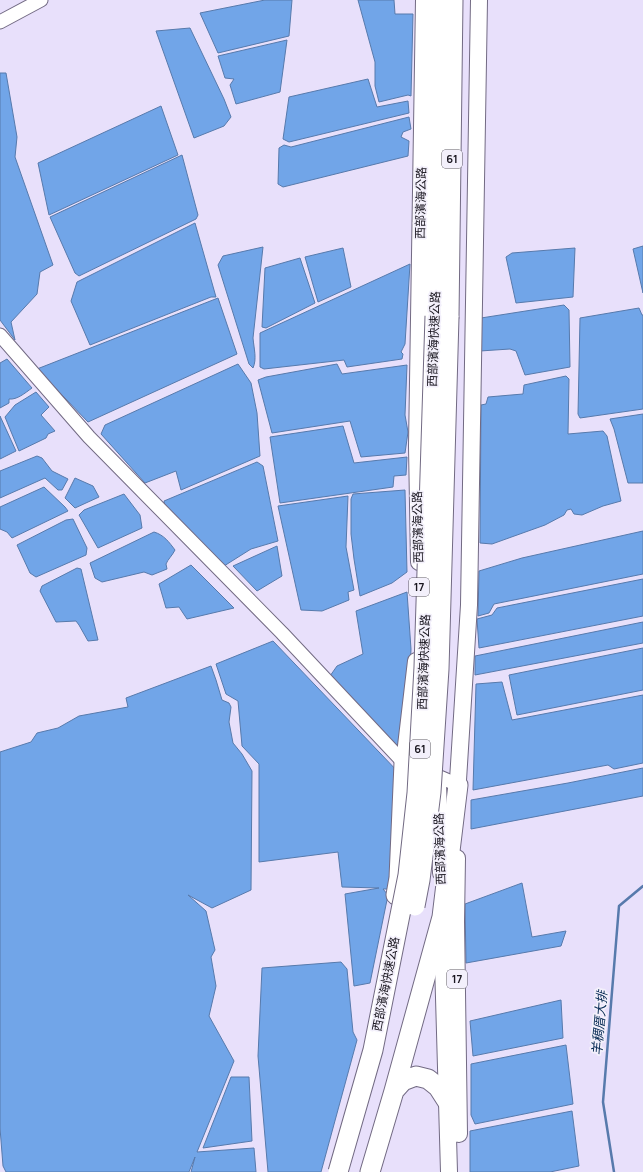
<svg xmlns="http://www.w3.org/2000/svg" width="643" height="1172" viewBox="0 0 643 1172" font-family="Manrope,'Noto Sans TC',sans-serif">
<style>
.water{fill:#71a5e8;stroke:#577aac}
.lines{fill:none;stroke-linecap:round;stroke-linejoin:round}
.stream{stroke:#577aac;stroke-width:2.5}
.minor-casing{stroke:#726a83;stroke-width:15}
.major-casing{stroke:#726a83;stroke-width:18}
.highway-casing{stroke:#726a83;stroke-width:21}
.minor{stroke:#fff;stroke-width:13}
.major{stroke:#fff;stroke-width:16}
.highway{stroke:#fff;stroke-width:19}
.highway-bridge-casing{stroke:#726a83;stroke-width:21;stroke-linecap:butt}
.highway-bridge{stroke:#fff;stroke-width:19}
.labels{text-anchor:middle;stroke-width:3.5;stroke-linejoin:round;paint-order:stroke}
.shield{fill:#f3f0fb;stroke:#5a5761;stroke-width:1}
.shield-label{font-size:11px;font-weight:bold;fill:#19161f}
.street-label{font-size:12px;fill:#19161f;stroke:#f3f0fb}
.water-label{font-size:13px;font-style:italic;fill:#042852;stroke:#f3f0fb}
</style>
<rect width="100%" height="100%" fill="#e8e0fb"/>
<!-- water -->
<path class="water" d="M265,0h27l-3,36 -71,17 -18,-40z
M358,0h36l1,14h18l-2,82 -3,-1 -29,7 -4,-16v-24z
M190,28l34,71 7,18 -7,9 -30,12 -38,-107z
M287,40l-7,52 -44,12 -6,-19 4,-6 -9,-1 -7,-22z
M0,73h6l11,64 -2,20 38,108 -13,7 -3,22 -26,28 4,18 -15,-20z
M368,79l9,28 31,-6 1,12 -120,29 -6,-3 6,-42z
M161,106l17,49 -129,60 -11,-52z
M409,117l2,12 -8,3 -2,5 8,4 -1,15 -125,31 -5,-3 1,-36 5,-3 7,2z
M182,155l16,60 -2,4 -117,57 -4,-3 -25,-56z
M195,223l21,74h-5l-121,48 -19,-44 6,-19z
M643,246v47l-10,-44z
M263,247l-10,91c1,11 4,21 0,30l-4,-4 -31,-99 5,-9z
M343,248l8,39 -33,15 -13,-45z
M575,248l-2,49 -57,6 -10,-46 6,-4z
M300,258l15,45 -49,25 -4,-1 3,-59z
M410,264l-5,80 -4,8 2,2 -1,5 -55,8 -3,-7 -80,9 -4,-2v-34z
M218,298l19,56 -149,68 -51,-53z
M564,305l5,5 1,57 -45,8 -9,-24 -6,-2 -30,2 1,-33z
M639,308l3,7h1v94l-63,9 -2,-4 2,-96z
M7,359l25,29c-7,5 -15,12 -23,11v4l-9,5v-45z
M238,364l13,19 6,30 3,43 -79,34 -5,-19 -31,12 -44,-49 4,-9z
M337,364l5,10 65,-9 -2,50 3,17 -3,21 -44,4 -11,-36 -78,12 -14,-53 8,-3z
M566,376l3,3 -1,55 35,-3 4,5 14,65 -18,5 -21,9 -8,-1 -3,-5 -4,1 -3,5 -19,10 -53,19 -12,-1 1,-138 5,-1 2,-7 35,-3 1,-9z
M36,392l13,15 -8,8 14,16 -7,3 -2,4 -27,13 -14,-34 10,-12z
M643,414v69h-15l-14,-54 -4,-10z
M0,416l16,35 -16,8z
M343,426l11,37 53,-6 -1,18 -12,1 -1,11 -113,16 -10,-66z
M37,456l5,2 10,13 16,8 -6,11h-4l-13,-12 -45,20v-27z
M257,462l6,4 15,75 -27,8 -27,17 -59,-60 -1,-5z
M75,478l18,8 6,11 -24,11 -10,-10z
M44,487l21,20 3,4 -56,27 -5,-6 -7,-3v-22z
M405,490l2,82 -15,11 -32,13 -6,-37 -3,-25v-35l2,-5z
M124,494l16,21 2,13 -44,20 -19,-33 5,-5z
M348,496l-2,51 8,43 -6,2 1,8 -27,11 -21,-1 -23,-104z
M73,519l14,29 -1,7 -50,22 -6,-4 -13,-28 49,-25z
M643,531v43l-149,30 -5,9 -11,3 1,-45 43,-13z
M154,532c10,3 15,10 21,18 -3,6 -7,9 -9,14l1,5 -15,6 -8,-3 -42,10 -7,-4 -5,-15z
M277,546l5,30 -25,15 -24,-25z
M191,565l43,43 -47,11 -8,-12 -13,1 -7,-24z
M77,568l4,1 17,71 -10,1 -9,-16 -3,-4 -20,1 -16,-31 2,-5z
M643,579v37l-164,32 -2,-29 15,-4 5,-7z
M407,592l4,57 -2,53 -6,53 -73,-79 7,-10 26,-12 -7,-43z
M643,622v21l-168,32v-19z
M273,641l128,134 -13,114h-5l5,6 -18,88 -16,3 -9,-92 34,-6 -37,-1 -4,-35 -79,10v-98l-17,-18 -4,-45 -12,-7 -10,-30z
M643,648v42l-126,25 -8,-40z
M211,666l5,14 6,20 7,3 2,4 -2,15 4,21 9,11 10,17 -1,119 -39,18 -24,-13 18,16 9,39 -4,7 5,29 -7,30 25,45 -37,91 57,-4 2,24h-65l4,-15 -6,15h-183l-3,-6 -3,-38v-376l31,-10 6,-9 21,-5 21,-12 49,-9 -2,-9z
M502,682l10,38 131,-25v68l-29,6 -6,-4 -135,25 3,-106z
M643,768v28l-172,33v-29l97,-17z
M522,883l10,54 34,-6 -5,15 -95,17 -1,-59z
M341,962l6,7 6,63 4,8 -36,132h-53l-10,-116 4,-88z
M561,1000l2,38 -90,18 -3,-35z
M566,1045l7,59 -98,20 -4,-9v-51z
M231,1077h18l3,64 -49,7z
M572,1111l7,55 -29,6h-80v-41z"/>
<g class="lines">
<!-- stream -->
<path class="stream" d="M614,1172l-11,-70 16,-196 24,-20"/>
<!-- minor casing -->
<g class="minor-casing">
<path id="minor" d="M0,22l41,-22
M0,335l89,102 193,196 122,130 6,2
M428,772l30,13"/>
</g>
<!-- major casing -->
<g class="major-casing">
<path id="major" d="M419,562l-2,-116 7,-446
M404,763l12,-102
M438,784l3,89
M457,796l12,-191 10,-605
M457,858l-1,63 3,213
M442,928l7,244"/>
</g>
<!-- highway casing -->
<g class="highway-casing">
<path id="highway" d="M435,316l5,-316
M449,317l4,-317
M396,895l3,-17 5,-115
M394,1091l9,-10 13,-5 12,3 10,8 9,14
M370,1172l24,-81 48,-174 16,-132"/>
</g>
<!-- minor -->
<use href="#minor" class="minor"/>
<!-- major -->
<use href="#major" class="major"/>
<!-- highway -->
<use href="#highway" class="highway"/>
<!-- highway-bridge casing -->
<g class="highway-bridge-casing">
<path id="highway-bridge" d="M415,906l5,-26 11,-88 8,-123 10,-352
M338,1172l35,-122 35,-175 9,-82 7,-126 11,-351"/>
</g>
<!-- highway-bridge -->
<use href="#highway-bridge" class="highway-bridge"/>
</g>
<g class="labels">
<!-- shield labels -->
<g class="shield">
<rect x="442" y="150" width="20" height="18" rx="3"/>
<rect x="409" y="578" width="20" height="18" rx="3"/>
<rect x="410" y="740" width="20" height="18" rx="3"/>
<rect x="447" y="970" width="20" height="18" rx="3"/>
</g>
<g class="shield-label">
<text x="452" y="163">61</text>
<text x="419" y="591">17</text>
<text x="420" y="753">61</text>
<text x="457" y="983">17</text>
</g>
<!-- street labels -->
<g class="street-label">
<text transform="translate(421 203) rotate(-89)" y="4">西部濱海公路</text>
<text transform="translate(434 339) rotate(-88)" y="4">西部濱海快速公路</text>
<text transform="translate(418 527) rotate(-91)" y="4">西部濱海公路</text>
<text transform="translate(424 662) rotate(-88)" y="4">西部濱海快速公路</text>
<text transform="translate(440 849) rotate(-92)" y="4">西部濱海公路</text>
<text transform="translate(386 984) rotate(-79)" y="4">西部濱海快速公路</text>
</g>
<!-- water labels -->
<g class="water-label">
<text transform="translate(599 1023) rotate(-85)" y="5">羊稠厝大排</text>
</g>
</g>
</svg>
